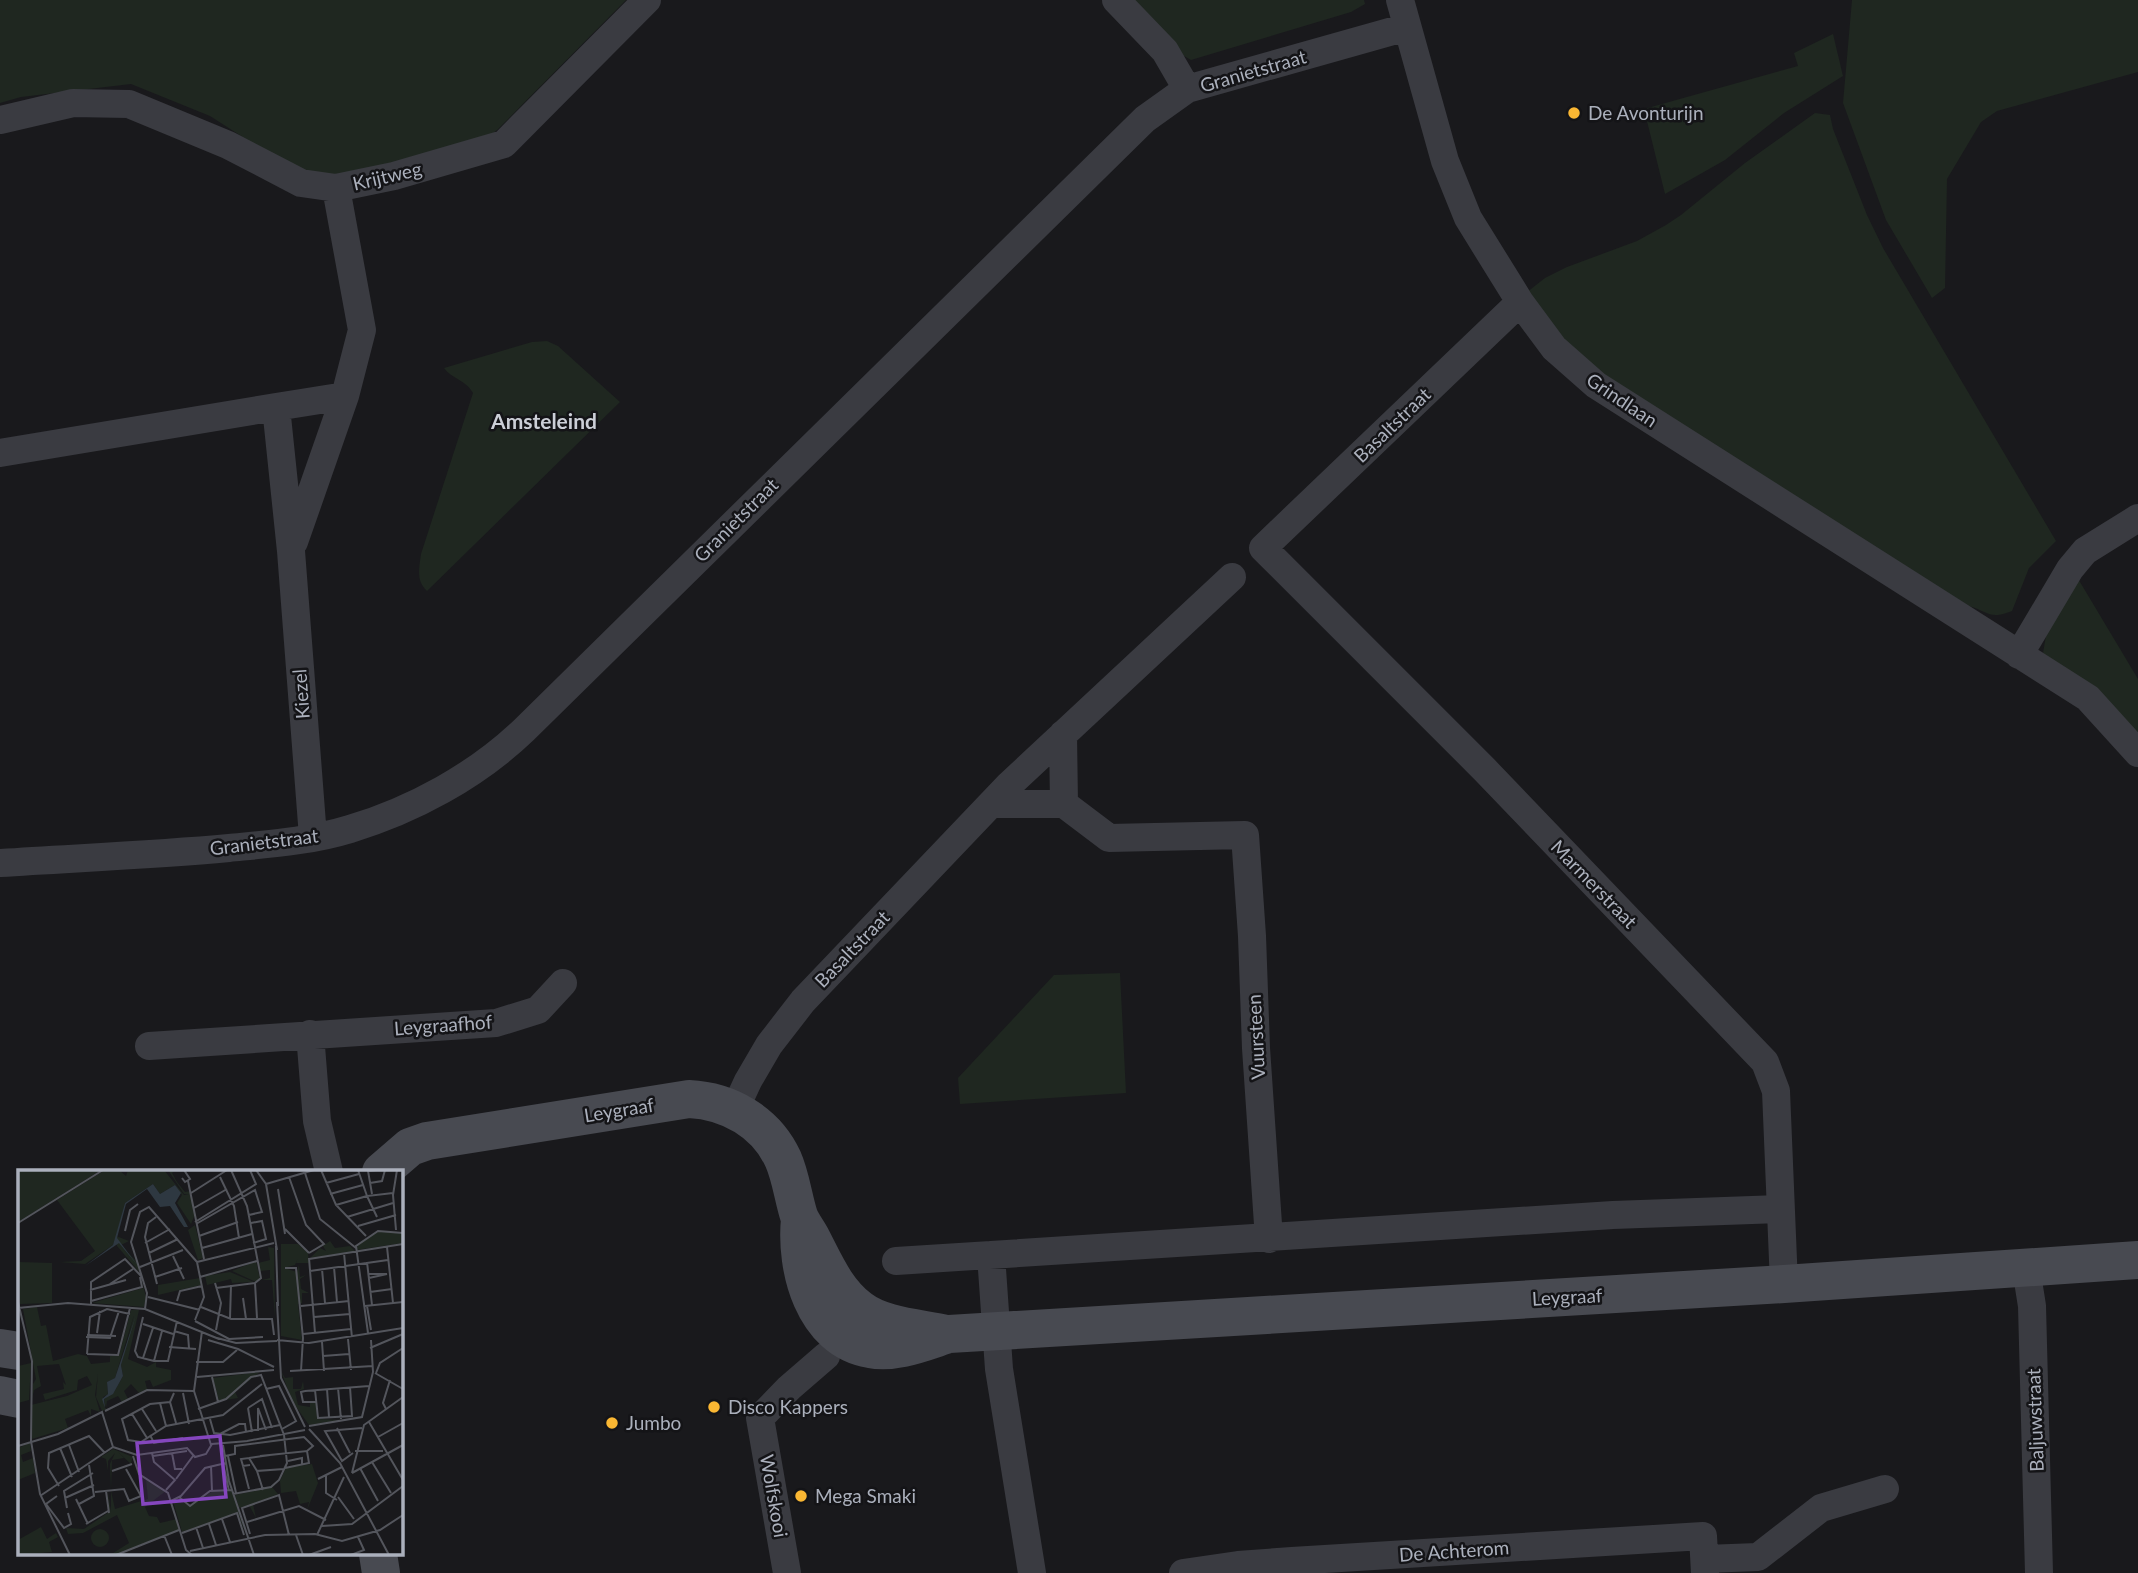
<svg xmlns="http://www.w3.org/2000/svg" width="2138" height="1573" viewBox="0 0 2138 1573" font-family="Lato,sans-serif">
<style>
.green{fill:#1f2720}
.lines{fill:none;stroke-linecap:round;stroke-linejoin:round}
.street{stroke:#3a3b41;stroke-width:28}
.secondary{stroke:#484a51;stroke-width:38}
.poi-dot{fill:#fab733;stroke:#141417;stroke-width:2.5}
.labels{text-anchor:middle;stroke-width:5;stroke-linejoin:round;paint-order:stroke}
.street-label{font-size:19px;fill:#abb0bc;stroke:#141417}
.poi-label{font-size:19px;fill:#abb0bc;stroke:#141417;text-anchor:start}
.neighbourhood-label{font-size:21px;font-weight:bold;fill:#cccfd7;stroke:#141417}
.inset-road{fill:none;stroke:#53555c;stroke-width:2}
.view{fill:#8546be;fill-opacity:0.15;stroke:#8546be;stroke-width:3.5}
.inset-edge{fill:none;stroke:#abb0bc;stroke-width:3.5}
</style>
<rect width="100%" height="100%" fill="#19191c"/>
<!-- green -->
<path class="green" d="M0,0h626l-129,130 -16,13 -155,34 -24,-2 -92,-59 -79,-32 -110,13 -21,6z
M1123,0h241l1,4 -14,8 -160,48 -19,-11z
M1852,0h286v72l-141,39 -16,11 -34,57 -2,109 -13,10 -46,-78 -43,-117z
M1833,34l10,42 -59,37 -59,47 -60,34 -21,-85 154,-43 -4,-13z
M1815,113l15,2 3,14 34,86 16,33 173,293 -27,27 -17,43c-22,9 -23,1 -43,-5l-370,-222 -77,-88 23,-18 22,-11 70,-26 29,-16 15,-10 64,-52z
M547,341l11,5 62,56 -193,189c-11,-10 -8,-22 -6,-37l52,-161c-7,-13 -21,-14 -29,-25l88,-26z
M2077,577l61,102v73l-22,-27 -73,-72 4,-23z
M1120,973l6,120 -166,11 -2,-26 96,-103z"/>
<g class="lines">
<!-- street -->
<path class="street" d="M1116,0l49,51 22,38
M1400,0l45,161 23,57 52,84 34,46 42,37 492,313 50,55
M0,120l73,-17 56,1 99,41 73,38 35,5 58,-12 110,-32 143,-144
M1520,302l-257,246 222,222 280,292 11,29 8,193
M0,453l276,-46
M294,542l51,-146
M2019,655l51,-86 15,-18 53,-33
M991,804h73l-1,-70
M1064,804l45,34 136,-3 7,101 4,112 13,191
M313,837l-22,-286 -15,-144 69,-11 17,-66 -26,-142
M0,863c76,-5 153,-8 229,-15 40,-4 82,-7 121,-19 63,-19 126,-53 174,-99l621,-611 42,-30 220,-62
M310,1034l7,87 12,51
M149,1046l347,-23 42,-13 25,-27
M735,1109l13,-28 21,-36 34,-44 206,-216 223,-208
M991,1255l8,114 33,204
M896,1261l717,-46 167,-6
M2026,1268l6,38 7,267
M1705,1559l53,-2 63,-49 64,-19
M787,1573l-27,-155 29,-30 37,-32
M1183,1573l55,-8 54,-4 411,-25 2,37"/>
<!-- secondary -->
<path class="secondary" d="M381,1172l29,-25 17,-6 262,-42c40,2 77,23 94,60 8,18 10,38 16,57 3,8 9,15 13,23 13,25 24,52 48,70 22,17 59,19 86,25
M800,1219c-5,49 13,121 70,130 26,5 54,-7 79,-15l835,-50 354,-24
M0,1348l19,3
M0,1395l19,4
M378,1554l3,19"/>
</g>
<!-- markers -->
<g class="poi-dot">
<circle cx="1574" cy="113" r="7"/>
<circle cx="714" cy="1407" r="7"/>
<circle cx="612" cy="1423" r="7"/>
<circle cx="801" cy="1496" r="7"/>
</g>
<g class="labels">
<!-- street labels -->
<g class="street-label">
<text transform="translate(1253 71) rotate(-16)" y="7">Granietstraat</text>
<text transform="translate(387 176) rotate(-13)" y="7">Krijtweg</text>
<text transform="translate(1622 400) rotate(34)" y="7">Grindlaan</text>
<text transform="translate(1392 425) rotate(-44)" y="7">Basaltstraat</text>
<text transform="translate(736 520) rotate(-45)" y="7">Granietstraat</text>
<text transform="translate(301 694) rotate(-94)" y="7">Kiezel</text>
<text transform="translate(264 842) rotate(-7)" y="7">Granietstraat</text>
<text transform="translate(1594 884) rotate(46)" y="7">Marmerstraat</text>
<text transform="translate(852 949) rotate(-46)" y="7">Basaltstraat</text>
<text transform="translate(443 1025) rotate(-4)" y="7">Leygraafhof</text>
<text transform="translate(1256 1037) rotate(-93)" y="7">Vuursteen</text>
<text transform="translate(619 1110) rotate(-9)" y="7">Leygraaf</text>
<text transform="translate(1567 1297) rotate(-3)" y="7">Leygraaf</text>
<text transform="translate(2035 1420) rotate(-92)" y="7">Baljuwstraat</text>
<text transform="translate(774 1496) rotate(80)" y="7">Wolfskooi</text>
<text transform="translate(1454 1551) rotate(-4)" y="7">De Achterom</text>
</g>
<!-- poi labels -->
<g class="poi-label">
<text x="1588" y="120">De Avonturijn</text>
<text x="728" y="1414">Disco Kappers</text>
<text x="626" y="1430">Jumbo</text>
<text x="815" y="1503">Mega Smaki</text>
</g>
<!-- neighbourhood labels -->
<g class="neighbourhood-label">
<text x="544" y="429">Amsteleind</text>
</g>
</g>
<!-- overview -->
<g transform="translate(18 1170)">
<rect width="385" height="385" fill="#19191c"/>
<path d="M0,0h83l-83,52zM87,0h14l7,6 2,-6h36l20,25 5,-1h-5l-16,-24h7l-3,3 5,9 8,10 5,-1 5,23 -4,10 -14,-21 5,-8 -7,-10 -15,9 -7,-10 -28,19 -9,33 13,5 -8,4 17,18 4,12 -25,-29 -1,-9 -3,8 -28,19 -25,-2 21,-1 14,-10 -38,-51zM177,55l8,33 -5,2 -10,-30zM360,61l25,2v10l-47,7 3,-7zM312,71l5,7 15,-2 5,5 -45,7 10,-10 6,3 -3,-5zM263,74h17l10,9 1,10h-13l2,-5 -3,7 -11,3 13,4 2,-7 1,12 6,-2 -6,4 1,10 8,4h-7v10l-4,1 4,36 -21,-4zM250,77l6,1 1,70 -3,-38h-10l8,-2v-8l-10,1 -2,-8 12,-3zM238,91l4,18 -4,3 -24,-11zM1,92l33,1v40l-32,1zM212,102l24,10 -22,1 -1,-4 -24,6 -2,-9zM123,108l5,19 -2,10 -52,-4 51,-15zM182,108l1,7 -43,10v-10zM19,137l4,19 5,-1 7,36 25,-7 9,2 4,8 19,-2v-6l9,-1 12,-45h8l-11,49 19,8 9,-5v5l15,3v10l-18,7 -3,-7 -5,1 2,8 -8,4 -8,-9 -7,7 4,8 -6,3 -4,-6 -11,5 -1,7 -2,-9 10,-7 9,-16 -2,-11 13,-50 -19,63 -8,4 1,12 -5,3 2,11 2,1 -5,2 -6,-14 2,-23 -3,21 5,17 -9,-3v7l-3,-6 -23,9 3,9 -36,11 -1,-34 36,-9 25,-11 -5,-9 -9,4 -1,10 -32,10 -2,-6 21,-5 -1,-7 3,3 -7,-21 -22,2 4,20 -7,4 -2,9 1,-15 3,-5 -13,-70zM13,193l-2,37 -11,3v-37zM263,201l4,7 8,-1v12h8l2,-8 1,8 -9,3 3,13 12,2v-5h6l1,17 23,1 -31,5 -17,-24zM242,202l-25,20 3,6 -19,3 -6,-23zM12,273l1,8 -10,4 2,7 10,-4 2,15 -17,7v-32zM95,279l20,8 -1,2 -1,5 -13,-12 6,6 -12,2 -1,30 -1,-26 5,-11 -7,8v10l-2,-12 -5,-2zM294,294l6,19 -11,27 2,-8 -9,2 -4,-13 -15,2 -1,-12 6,-13zM128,310l20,11 -21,16 4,9 8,1 3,6 17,-4 2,11 -65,25h-4l19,-12 -12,-28 -34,18 -15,1 -2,-6 18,1 25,-17 -1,-21 3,21v-21l4,18 33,-10zM254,317l6,7 -25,10 3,14 -7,-13 -10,3 -4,-13zM195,321h19l15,45 -10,-23 -55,19 -9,-31 6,-2 10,7zM23,357l6,12 9,-6 2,4 -9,5 3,10 -34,3v-15zM73 368a9 9 0 1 1 18 0a9 9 0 1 1-18 0Z" fill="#1f2720"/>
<path d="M135,14l7,10 15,-9 6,8 -6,10 13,24h-4l-14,-21 -10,1 -13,-18 -21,15 -9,34 21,28 -19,-23 -34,23 28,-21 12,-42zM118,145l-15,50 2,11 -10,18 -9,5 1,9 -3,-9 6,-5 -1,-12 8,-4z" fill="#2e3841"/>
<path class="inset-road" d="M213,0l16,36 14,72 -6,5 2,35M238,0l10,14 11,66M303,0l15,35 30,31M287,3l15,46 36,29M202,7l14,29 5,32M271,7l17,48 18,19 -15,9M164,8l3,4 5,-3 -6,-9M170,11l16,78M308,13l33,-9M352,13l12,-2 3,-11M248,14l48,-14M260,19l7,45M173,23l36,-23M312,24l33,-9M354,24l-4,-23 9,-1M318,35l31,-9 -9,-26M176,38l33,-19M138,47l-8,6 -3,14 12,47M329,47l46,-14M359,47l-10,-21 26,-3M177,52l61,-38 -6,-14M0,53l85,-53M233,53l11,-2 4,18 -13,4M178,54l59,-34 7,22 -13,3M340,56l38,-11M267,59l24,24M378,60l-3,-35 4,-25M107,61l5,-21 8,-6M181,66l39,-14M127,73l25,-14M258,76l2,60M369,77l6,56M184,78l50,-14M131,83l29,-14M326,83l8,85M155,86l11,23M291,88l6,75M291,89l94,-15M179,92l77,-19M349,92l5,43M122,97l43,-17M316,97l3,35M267,98h11l7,70 -2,33M304,99l3,34M292,101l78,-11M351,104h18l-18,4M137,107l27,-9M182,107l57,-16M197,113l6,20 -5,27M92,114l23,-15M198,118l39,-5M72,120l36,-10M352,122l22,-3M130,127l52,13M225,128l3,21M73,131l51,-14 -2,-10M159,131l3,-10 22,-5M0,132l14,59 -1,80 9,53 30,61M259,132l4,76 24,49M73,134v-22l34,-23 17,18M283,136l48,-5M347,136l38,-4M349,136l4,24M183,137l30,12h41l2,16M0,138l50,-5 77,6 74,30M127,139l2,-16 -16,-51 9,-30 9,-5 48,55M125,147l-8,34 3,6 16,4h14l9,-40M296,147l36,-3M212,148l1,-33M177,150l9,-23 -7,-35M177,151l34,18 34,-2M125,154l30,10M156,161l14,4 1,13M184,161l-8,60 17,54M79,163l3,-22M350,163l-12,-87 22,-15 25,2M285,164l48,-5M69,165l29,1M68,167l24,1 9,-27M199,168l19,5 41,-2M330,169l3,31M190,170l30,9 36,18M259,170l32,3 94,-15M304,172l2,29M151,177l27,2M352,178l33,-14M69,184l3,-37 17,-8 23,5M69,184l31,1 12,-47M305,186l26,-2M125,188l10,-30M136,191l8,-30M178,192h27l14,-12M272,201l83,-5M357,203l28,16M358,203l4,-10 23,-15M179,207l77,-7M194,207l6,25M320,218l3,31M248,219l13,-3 17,35 -14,8M309,219l2,28M297,220l3,28 34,-2 -2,-29M287,221l64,-5M287,221l-4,1 2,10h13M156,223l-4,9 -20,2 -28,15 6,21 13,2 25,-16 57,-11 39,-31M165,223l6,31M152,232l6,21M142,233l6,23M230,238l14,-9 10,29M230,238l4,24M124,239l14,22M180,239l28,-10 25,-22 10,-2 23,60 3,28 -8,17 -8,7 -38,7M368,239l-3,-6 7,-23M87,241l42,-21 47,1M114,244l15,24M192,249l4,14 16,2 50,-10M351,252l34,58M291,256l53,-9 11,-45 -2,-32M319,258l13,25M291,259l31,34 49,92M240,261v-23l8,22M202,264l19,-10h6l1,8M132,265l4,8 29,-5M360,267l25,-14M229,271l58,-11M51,275l10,27M205,275l6,36 25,74M0,276l40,-12 44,-22 11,35M95,277l24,8 50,-7 8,9 11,-3 6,-10 36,-3M42,278l12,29M337,281h28M134,283l2,9 21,18 -9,10M154,283l3,16h7M335,283l-11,8 -17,-30 37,-3M115,286l6,18 29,19 18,57 6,5M135,286l34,-5M207,286l10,-2v-8l69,-9 9,9 -6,5M210,286l8,37M242,286l47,-5 2,12 -24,5M231,288l21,-3M270,291l14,-3v7M354,292l19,31M205,293l6,28M232,295l-7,1 -2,-7 8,-1 8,13M193,296l1,25M225,296l6,23M342,298l18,33M94,301l20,-7M334,303l12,-48 39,-28M334,303l51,-28M308,306v17l11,7M158,309l17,-23M300,309l24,-12M41,316l-11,-18 1,-15 40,-17 16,17M245,320l-6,-19 27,-2M88,321l3,22M77,322l29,-3 5,12 12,-5 -15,-27M22,326l73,-49M39,326l-11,8 18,24 7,-4 -3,-11M161,327l11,9 20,-15 22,-1M320,327l16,22M47,328l29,-13M58,329l12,25M153,331l10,-5 24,-28 21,-5M61,334l15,-8 -5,-31M49,338l-3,-17 29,-18M204,349l8,23M229,352l52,-16 27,14M68,354l22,-13M191,354l7,21M304,356l30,-2 51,-38M178,357l7,21M164,363l55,-20 7,22M232,364l-8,-26 37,-13 10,40M146,365l8,20M278,365l7,20M299,365l27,-58M172,381l75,-16 50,-1 27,7 38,-11 23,-15M98,385l63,-25M291,385l22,-8M333,385l13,-5 -6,-13"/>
<path class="view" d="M202,266l6,61 -83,7 -6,-61z"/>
<rect width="385" height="385" class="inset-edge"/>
</g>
</svg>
